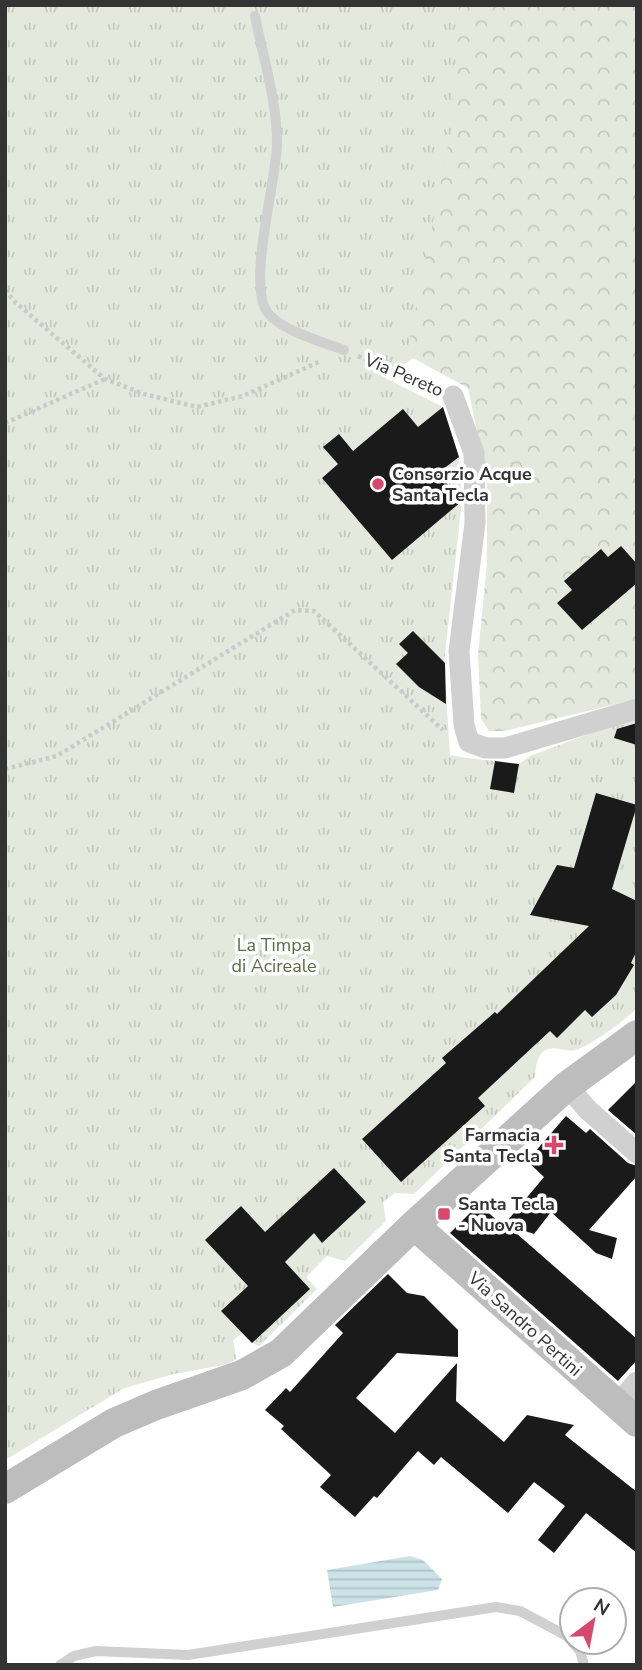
<svg xmlns="http://www.w3.org/2000/svg" width="642" height="1670" viewBox="0 0 642 1670" font-family="'Nunito Sans',sans-serif">
<style>
.forest{fill:url(#forest-crowns)}
.park{fill:url(#park-tufts)}
.water{fill:url(#water-rules)}
.building{fill:#1a1a1a}
.lines{fill:none;stroke-linecap:round;stroke-linejoin:round}
.path{stroke:#cacaca;stroke-width:4.5;stroke-dasharray:3.5 3.5;stroke-linecap:butt}
.lane{stroke:#d0d0d0;stroke-width:10}
.street{stroke:#d0d0d0;stroke-width:21}
.secondary{stroke:#bdbdbd;stroke-width:30}
.poi-dot{fill:#d8476d;stroke:#fff;stroke-width:2.5}
.labels{text-anchor:middle;stroke-width:7;stroke-linejoin:round;paint-order:stroke}
.street-label{font-size:18px;fill:#333;stroke:#fff}
.poi-label{font-size:18px;font-weight:bold;fill:#333;stroke:#fff;text-anchor:start}
.park-label{font-size:18px;fill:#5e6b43;stroke:#fff}
</style>
<defs>
<pattern id="forest-crowns" width="20" height="18" patternUnits="userSpaceOnUse" patternTransform="scale(1.75)"><rect width="20" height="18" fill="#e5e9dd"/><path d="M2 6a3 3 0 1 1 6 0M12 15a3 3 0 1 1 6 0" fill="none" stroke="#c5c8be"/></pattern>
<pattern id="park-tufts" width="24" height="20" patternUnits="userSpaceOnUse" patternTransform="scale(1.75)"><rect width="24" height="20" fill="#e5e9dd"/><path d="M3 7l-1-3M5 7V3M7 7l1-3M15 17l-1-3M17 17v-4M19 17l1-3" fill="none" stroke="#c5c8be"/></pattern>
<pattern id="water-rules" width="6" height="5" patternUnits="userSpaceOnUse" patternTransform="scale(1.75)"><rect width="6" height="5" fill="#cbe2e7"/><path d="M0 2.5h6" fill="none" stroke="#afc2c7"/></pattern>
</defs>
<rect width="100%" height="100%" fill="#fff"/>
<!-- forest -->
<path class="forest" d="M5,5h632v694l-132,32h-16l-8,-12 -3,-64 9,-92v-83l-19,-92 -55,-30 -138,100 175,297 33,7 -241,571 -9,7 3,19 -8,5 -55,10 -49,14 -119,72z"/>
<!-- park -->
<path class="park" d="M5,5h454l-7,120 -47,238 -20,15 58,29 16,50 3,44 -18,162 6,92c23,5 45,5 69,9l11,-8 107,-40v292c-12,12 -45,37 -61,42 -10,3 -23,-6 -32,1 -8,6 -8,17 -9,26l-121,117 -19,-1 -12,9 3,19 -41,40 -18,-5 -21,21 11,12 -58,57 -7,-3 -10,-10 -9,7 3,19 -8,5 -55,10 -49,14 -119,72z"/>
<!-- water -->
<path class="water" d="M410,1556l13,4 19,19 -4,11 -105,17 -6,-37z"/>
<!-- building -->
<path class="building" d="M443,407l16,50 -21,16 24,28 -70,59 -70,-82 16,-14 -15,-17 16,-13 14,17 50,-42 15,18z
M621,546l16,18v19l-55,47 -25,-27 15,-13 -8,-9 37,-32 7,8z
M413,631l32,32 1,41 -27,-17 -23,-23 12,-11 -9,-9z
M637,723v22l-23,-7 3,-9z
M495,761l24,3 -5,29 -24,-4z
M596,793l41,12 -25,84 25,12v49l-6,13 3,2 -18,30 -24,22 -7,-7 -28,28 -7,-7 -72,67 7,8 -84,76 -39,-43 84,-76 -4,-5 53,-46 2,2 92,-88 -59,-11 27,-50 17,3z
M637,1081v54l-29,-25z
M566,1116l20,17 4,-4 38,34 9,3v10l-48,54 28,8 -5,21 -16,-6 -45,-41 -17,22 -27,-9 130,114v21l-19,21 -168,-148 29,-29 24,22 41,-49 -17,-16z
M334,1168l32,34 -44,41 -8,-10 -29,29 25,27 -58,54 -31,-32 27,-25 -43,-46 36,-34 24,26z
M388,1274l19,19 17,3 34,34v27l-61,-4 -41,45 39,35 62,-70 -1,38 48,41 23,-27 47,10 -9,10 72,57v61l-51,-40 -32,40 -16,-13 27,-34 -31,-24 -26,31 -67,-56 -7,8 -16,-14 -41,47 -3,-2 -19,21 -35,-30 11,-12 -50,-46 3,-3 -19,-16 21,-22 4,4 53,-59 -8,-8z"/>
<g class="lines">
<!-- path -->
<path class="path" d="M5,290l11,13 89,76 39,15 53,13 46,-11 78,-35
M358,356l75,32
M5,423l100,-44
M5,769l52,-13 238,-146 19,1 129,119"/>
<!-- lane -->
<path class="lane" d="M255,16c8,41 22,85 22,127 0,37 -31,142 -9,170 14,18 55,29 76,37
M572,1642l8,9 4,14
M60,1665l14,-9 22,-5 92,4 308,-48 24,4 47,25 5,6"/>
<!-- street -->
<path class="street" d="M453,396l21,57 1,70 -16,128 5,74 5,17 17,6h19l132,-39
M567,1086l21,24 49,43
M617,1405l20,-23"/>
<!-- secondary -->
<path class="secondary" d="M414,1225l223,197
M5,1489l109,-66 42,-18 86,-30 39,-22 133,-128 153,-139 70,-51"/>
</g>
<!-- markers -->
<g class="poi-dot">
<circle cx="378" cy="484" r="7"/>
<path d="M550.5 1134.5h7v7h7v7h-7v7h-7v-7h-7v-7h7z"/>
<rect x="437" y="1207" width="14" height="14" rx="3.5"/>
</g>
<g class="labels">
<!-- street labels -->
<g class="street-label">
<text transform="translate(404 375) rotate(23)" y="6">Via Pereto</text>
<text transform="translate(525 1324) rotate(42)" y="6">Via Sandro Pertini</text>
</g>
<!-- poi labels -->
<g class="poi-label">
<text x="392" y="480">Consorzio Acque<tspan x="392" dy="21">Santa Tecla</tspan></text>
<text x="540" y="1141" text-anchor="end">Farmacia<tspan x="540" dy="21">Santa Tecla</tspan></text>
<text x="458" y="1210">Santa Tecla<tspan x="458" dy="21">- Nuova</tspan></text>
</g>
<!-- park labels -->
<g class="park-label">
<text x="274" y="951">La Timpa<tspan x="274" dy="21">di Acireale</tspan></text>
</g>
</g>
<!-- border -->
<rect width="642" height="1670" fill="none" stroke="#333333" stroke-width="14"/>
<!-- north arrow -->
<g transform="translate(593 1621) rotate(32)"><circle r="33" fill="#ffffff" stroke="#adadad" stroke-width="2"/>
<path d="M0-5L12 26L0 18L-12 26Z" fill="#d8476d"/>
<text y="-10" font-size="19" font-weight="bold" text-anchor="middle" fill="#333333">N</text>
</g>
</svg>
